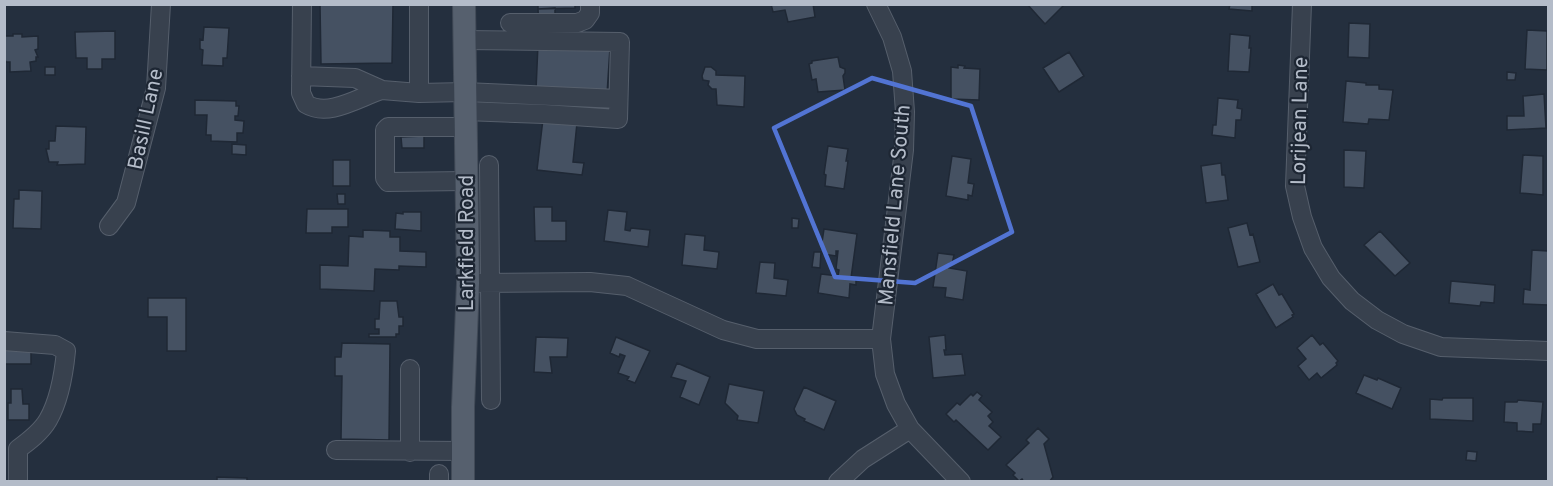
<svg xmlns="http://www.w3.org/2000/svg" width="1553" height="486" viewBox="0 0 1553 486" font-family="Overpass,sans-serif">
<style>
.building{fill:#455162;stroke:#1f2835;stroke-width:1.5}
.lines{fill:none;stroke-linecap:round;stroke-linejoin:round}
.minor-casing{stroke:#565f6c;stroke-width:20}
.major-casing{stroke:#414a57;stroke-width:24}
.minor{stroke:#38414e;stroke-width:18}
.major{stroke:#56606e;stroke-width:22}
.marked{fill:none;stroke:#5274d3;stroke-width:4.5;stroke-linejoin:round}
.labels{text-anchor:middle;stroke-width:4.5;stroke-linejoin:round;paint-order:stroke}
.street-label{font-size:21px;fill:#b4bcc9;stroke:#1d2633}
</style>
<rect width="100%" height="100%" fill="#242f3e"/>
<!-- building -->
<path class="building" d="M320,4h73l-1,59 -71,1z
M538,4h37v4l-37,1z
M771,4h42l2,13 -27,5 -3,-12 -12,2z
M1027,4h38l-20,20z
M1230,4h22v7l-23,-2z
M555,8v20h-16l-1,-19z
M1349,23l21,1 -1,34 -21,-1z
M204,27l25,1 -2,30h-4v8l-21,-1 1,-15 -3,-1v-10l3,1z
M1527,30l20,1v39l-22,-1z
M115,31v28h-13v10h-15v-11h-11l-1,-26z
M13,34h9v3l16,-1v13l-3,1 3,7h-2v4l-6,1 1,9 -21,1v-10h-4l-2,-5v-21h9z
M1230,34l20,2 -1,12h2l-2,24 -21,-1z
M538,44l72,4 -3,46 -71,-4z
M1069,52l15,24 -25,16 -16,-24z
M838,57l2,10 5,2v4l-2,3 2,14 -27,2 -2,-13 -4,1 -3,-16 3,-1v-2z
M958,65l7,1 -1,2 16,1 -1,31 -28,-1v-32l7,1z
M45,67h10v8h-10z
M705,67h6l5,4v4l29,1 -1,31 -27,-2 -1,-16h-4l-4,-4 1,-4 -6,-1 -1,-4z
M1507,72l9,1 -1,7h-8z
M1346,81l20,2v2h13v4l14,1 -4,30 -20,-1 -1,5 -25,-2z
M1544,94l2,34 -39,2v-14h17l-1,-20z
M1218,98l20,2 -1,8 5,1 -1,11h-5l-1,18 -23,-3 1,-10h3z
M195,100l41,1v5h3l-1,10h-3v4l9,1 -1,12h-6v9l-26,-1v-6h-5l1,-20h-12z
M543,119l34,4 -4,39 11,1 -2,12 -45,-5z
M56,126l30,1 -1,37 -28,1 1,-3h-9l-3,-13h3v-8h6z
M424,136v12h-22l-1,-11z
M232,144l14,1v10l-14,-1z
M828,146l20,3 -2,12h2l-4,28 -19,-3 1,-11 -2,-1z
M1344,150l22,1 -2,37 -20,-1z
M1523,155l20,1v39l-23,-2z
M952,156l19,3 -3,24 6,1 -2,12 -4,-1v5l-22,-4z
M333,160h17v26h-17z
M1221,163l1,12h3l3,25 -22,3 -5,-37z
M19,190l23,1 -1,38 -28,-1 1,-29h5z
M337,194h8v10h-7z
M534,207h18v14h14v20h-31z
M307,209h41v18h-16v6h-26z
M608,210l19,2 -2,18 5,1 1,-3 19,2 -2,17 -44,-6z
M403,212h18v19l-26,-2 1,-16 7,1z
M792,218l7,1 -1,9h-6z
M1247,223l3,12 3,-1 7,28 -22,5 -10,-39z
M824,229l33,5 -6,44 5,1v6l-6,-1 -1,14 -31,-5 3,-19 17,2 1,-6 -3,-1 2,-18h-2v5l-13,-2v-5h-2z
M363,230l27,1v6h10v14l26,1v15l-27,-1v4l-24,-1 -1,22 -54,-2v-24l28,1 1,-30 14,1z
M1380,231l30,32 -15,13 -31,-31z
M685,234l20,2 -1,14 15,2 -2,17 -35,-4z
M1532,250l16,1v54l-25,-1 1,-15 6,1z
M814,252h7l-1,16 -8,-1z
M938,253l16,2 -2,9 -2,-1 -1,5 18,3 -4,29 -18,-3 1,-9 -13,-1z
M760,262l15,1 -1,15 14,2 -2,16 -30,-3z
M1451,281l44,4 -1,18 -13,-1 -1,4 -31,-3z
M1273,284l6,11 3,-1 12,20 -2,1 1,2 -17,11 -20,-34z
M148,298h38v53h-19v-34h-19z
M380,301h17l2,16h4v9h-4v8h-3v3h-27v-3h10v-5h-4v-10h4z
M945,335l1,15h-2l1,5 17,-1 3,21 -32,3 -4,-41z
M1312,335l8,10 3,-2 15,18 -2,2 1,2 -16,13 -4,-5 -8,7 -11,-14 8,-7 -9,-11z
M536,337l32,1 -1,19h-17l2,16 -18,-1z
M616,337l34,14 -15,32 -8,-3 2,-3 -11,-4 7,-17 -5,-2 -1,3 -9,-4z
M342,343l48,1 -1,96 -48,-1 1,-63h-7v-19h6z
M4,344l27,1v19h-27z
M677,363l33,14 -11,28 -19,-8 6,-16 -15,-4z
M1364,375l13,5 1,-2 23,10 -9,21 -36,-16z
M729,384l35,7 -6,32 -21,-3 1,-4 -13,-13z
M804,387l32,14 -12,29 -20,-9 1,-2 -8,-4 -3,-6z
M11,389h11l1,15h6v16h-21v-17h3z
M977,392l5,4 -3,4 13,12 -4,4 5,6 -4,4 12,11 -13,13 -32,-30 -2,2 -8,-8 11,-11 3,2 11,-11 2,2z
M1443,398h30v23l-43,-2v-20l12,1z
M1518,400l25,2 -2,22h-8v8l-16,-1v-8l-13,-1 1,-20h12z
M1038,428l11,11 -5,5 9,33 -4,5h-25l-2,-3 -3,2 -6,-6 2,-2 -9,-8 23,-22 -3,-3z
M1467,451l10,1 -1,9 -10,-1z
M217,477l30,1v4h-30z"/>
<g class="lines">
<!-- minor casing -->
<g class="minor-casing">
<path id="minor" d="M302,4l-1,89 5,11c23,14 53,-7 76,-14
M419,4v89l46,-1 153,7
M876,4l16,33 10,34 3,41 -1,38 -23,189 4,35 11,30 14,25 51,53
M1302,4l-7,182 7,31 11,31 18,30 21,23 25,19 26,14 38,13 107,4
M510,23h67l8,-3 5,-7v-9
M464,40l156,2 -2,77 -74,-5 -79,-3
M301,76l54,2 27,12 37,3
M466,127h-78l-3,3v48l3,4 78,-1
M489,165l2,235
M109,226l17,-23 30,-115 5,-84
M468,283l122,-1 37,4 96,44 34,9h124
M4,341l51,4 11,6c-2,21 -7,50 -18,69 -7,12 -19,21 -30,29v33
M410,369v83
M336,450l127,1
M439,482v-8
M838,482l25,-23 47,-30"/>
</g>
<!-- major casing -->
<g class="major-casing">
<path id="major" d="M463,482v-75l5,-124 -4,-279"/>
</g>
<!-- minor -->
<use href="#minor" class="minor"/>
<!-- major -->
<use href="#major" class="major"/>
</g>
<!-- marked area -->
<path class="marked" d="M872,78l99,28 41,126 -97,51 -80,-6 -61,-149z"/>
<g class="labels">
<!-- street labels -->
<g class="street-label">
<text transform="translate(145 119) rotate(-78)" y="7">Basill Lane</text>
<text transform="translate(1299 121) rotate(-89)" y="7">Lorijean Lane</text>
<text transform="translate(894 205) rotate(-85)" y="7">Mansfield Lane South</text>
<text transform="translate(466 243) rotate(-90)" y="7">Larkfield Road</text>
</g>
</g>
<!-- border -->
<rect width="1553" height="486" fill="none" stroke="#b4bcc9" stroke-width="12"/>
</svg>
